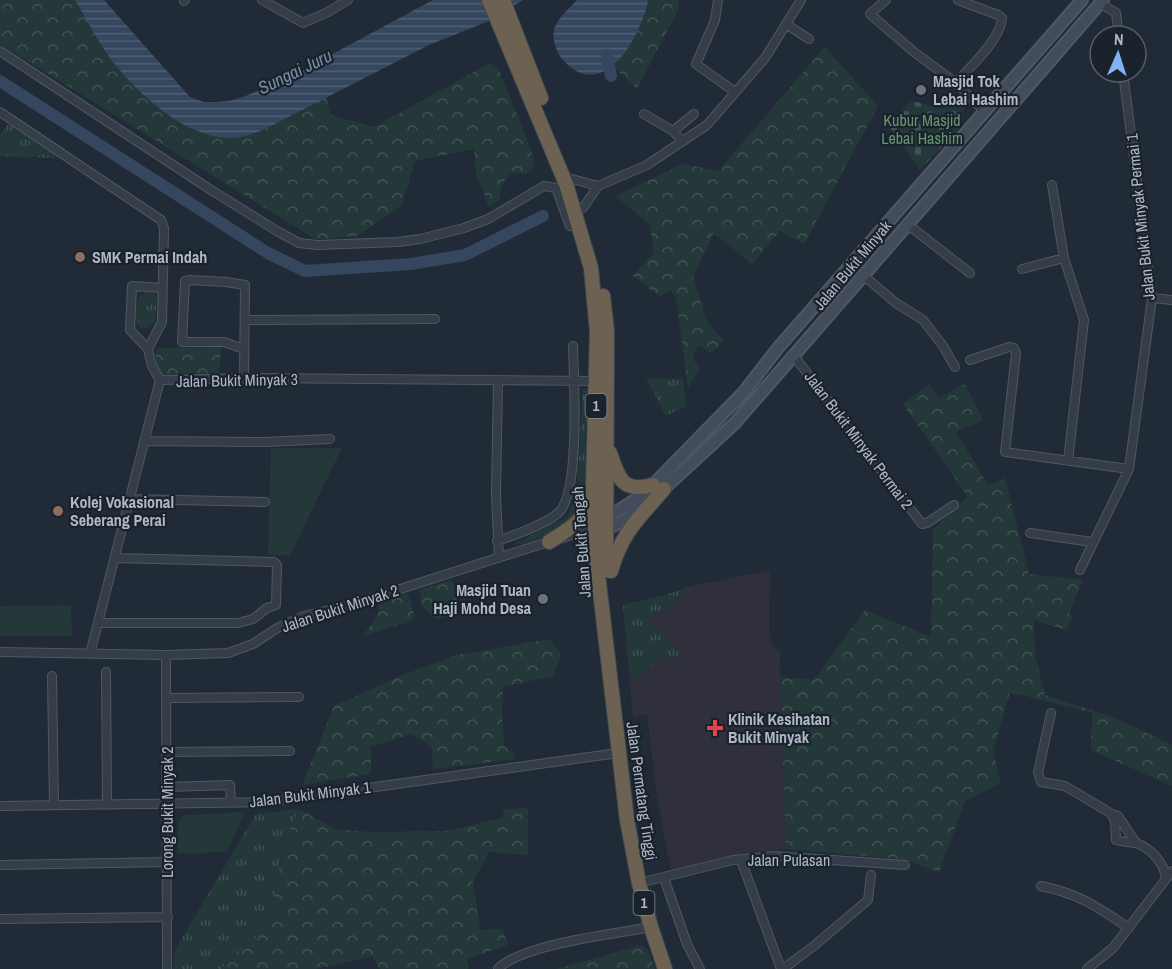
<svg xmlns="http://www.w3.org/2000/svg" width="1172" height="969" viewBox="0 0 1172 969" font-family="'Archivo Narrow',sans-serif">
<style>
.medical{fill:#302f3c}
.grass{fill:url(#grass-tufts)}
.forest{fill:url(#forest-crowns)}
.cemetery{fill:url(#cemetery-stones)}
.park{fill:#243839}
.water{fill:url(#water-rules)}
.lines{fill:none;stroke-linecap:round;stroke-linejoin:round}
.river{stroke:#35475e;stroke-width:12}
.street-casing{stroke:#4f5862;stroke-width:10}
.secondary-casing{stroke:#4f5862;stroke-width:14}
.highway-casing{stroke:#3f4852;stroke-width:16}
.street{stroke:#343d48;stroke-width:8}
.secondary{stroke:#424c5a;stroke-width:10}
.highway{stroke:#6d6251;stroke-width:14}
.worship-dot{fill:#6b7280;stroke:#1a222c;stroke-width:2}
.education-dot{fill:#8d6e63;stroke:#1a222c;stroke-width:2}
.health-dot{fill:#e0444e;stroke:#1a222c;stroke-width:2}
.labels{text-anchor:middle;stroke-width:4.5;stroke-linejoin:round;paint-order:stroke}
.shield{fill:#1a222c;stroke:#828b96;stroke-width:1.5}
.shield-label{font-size:15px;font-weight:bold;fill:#afb8c4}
.poi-label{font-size:16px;font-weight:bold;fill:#afb8c4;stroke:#1a222c;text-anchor:start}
.park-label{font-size:16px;fill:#679470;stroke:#1a222c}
.street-label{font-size:16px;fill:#afb8c4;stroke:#1a222c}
.water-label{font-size:18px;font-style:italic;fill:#778fac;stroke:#1a222c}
</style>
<defs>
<pattern id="grass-tufts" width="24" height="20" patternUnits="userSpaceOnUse" patternTransform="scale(1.5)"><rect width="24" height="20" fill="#243839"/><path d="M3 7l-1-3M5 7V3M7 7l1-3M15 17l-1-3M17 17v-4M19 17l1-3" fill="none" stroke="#415354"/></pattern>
<pattern id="forest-crowns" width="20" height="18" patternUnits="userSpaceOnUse" patternTransform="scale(1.5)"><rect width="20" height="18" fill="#243839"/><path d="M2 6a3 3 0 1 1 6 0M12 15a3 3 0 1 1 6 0" fill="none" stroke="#415354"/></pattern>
<pattern id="cemetery-stones" width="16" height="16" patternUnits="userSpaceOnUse" patternTransform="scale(1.5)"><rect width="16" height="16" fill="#243839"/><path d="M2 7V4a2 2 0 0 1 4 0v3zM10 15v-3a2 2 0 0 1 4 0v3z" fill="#415354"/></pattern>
<pattern id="water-rules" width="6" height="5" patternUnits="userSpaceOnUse" patternTransform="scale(1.5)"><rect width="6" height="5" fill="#35475e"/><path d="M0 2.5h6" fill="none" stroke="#505f73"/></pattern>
</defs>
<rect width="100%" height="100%" fill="#212b37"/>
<!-- medical -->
<path class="medical" d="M770,570l-1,60 4,16 7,5 6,198 -44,5 -71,17 -14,-73 -10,-84 -14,4 -10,-113 52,-13 20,-7z"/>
<!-- grass -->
<path class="grass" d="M8,124l48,30 -1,4 -55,-2v-21z
M148,292l6,2 3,5 -2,23 -8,6h-6c-9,-10 -8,-33 7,-36z
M646,378l37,1 3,27 -20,10z
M583,387l6,4 -1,29 -3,9v13l2,15 -2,52c-24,21 -40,32 -73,36l55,-28 10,-25z
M695,585l-46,34 34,38 -20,1 -32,25 -8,-78 52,-13z
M299,809l-17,38 -11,76 -50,46h-48l2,-19 81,-136z"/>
<!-- forest -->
<path class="forest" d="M0,0h75l38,62 83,69 33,7 22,-3 18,-8 57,-30 5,18 43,12 116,-64 9,7 33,82 3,14 -9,8 -16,-1 -9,14 -2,13 -10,7 -13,-33 -2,-25 -59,12 -14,45 -44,30 -42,3 -315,-195z
M648,0h31l-1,10 -41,79 -24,-23c17,-20 30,-40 35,-66z
M825,47l53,59 -74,138 -24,-13 -28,33 -38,-31 -21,43 13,44 18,21 -13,12 -13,-8 -6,13 8,10 -12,20 -12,-91 -5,-6 -12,5 -26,-20 21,-23 -4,-28 -34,-29 67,-32 35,7z
M221,347l-2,26 -58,1 -5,-10v-16z
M929,384l9,14 27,-14 18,36 -27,12 32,53 17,-7 24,96 54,6 -14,34 4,4 -7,12 -32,-10 1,36 10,39 68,22 59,28v41l-81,-36 1,-37 -82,-21 -17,60 8,31 -36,18 -26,71 -37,-13 -116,-10 -6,-172 34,3 51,-70 66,27 2,-107 35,-33 -65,-93z
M452,580l5,21 -7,15 -15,3 -15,-15 1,-15z
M408,593l6,22 -3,6 -48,15 15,-22 1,-13z
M550,639l11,16 -8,21 -50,11 -1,25 2,34 10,7 1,6 -82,10 -1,-22 -21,-13 -40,13v27l-69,11 32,-79 64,-29 58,-22z
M528,808v47l-39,-3 -16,30 7,48 23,-1 5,16 -41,14 1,10h-88l-8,-13 -56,13h-95l50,-46 11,-76 17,-38 36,20 37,3 75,-1 55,-13 2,-9z
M642,945l6,5 7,19h-99z"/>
<!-- cemetery -->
<path class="cemetery" d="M950,94l14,13 -4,21 -40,42 -32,-45 24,-24 32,8z"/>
<!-- park -->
<path class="park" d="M271,448h71l-52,107h-22z
M71,605l1,31h-72v-30z
M245,812l-18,40 -49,2v-33l7,-6z"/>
<!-- water -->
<path class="water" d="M75,0h29l86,97 14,5h12l13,-1 14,-4 45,-19 145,-78h90l-34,21 -60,24 -160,82c-13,6 -25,11 -39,11 -44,0 -91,-43 -117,-76 -15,-19 -25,-41 -38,-62z
M577,0h71c-6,36 -46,106 -86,59 -6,-8 -10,-20 -8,-30 4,-12 15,-20 23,-29z"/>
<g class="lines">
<!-- river -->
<path class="river" d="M607,55l4,21
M0,81l268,172 37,18 106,-7 54,-9 78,-39"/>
<!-- street casing -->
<g class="street-casing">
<path id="street" d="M262,0l41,23 25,-11 20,-12
M718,0l-3,20 -19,44 39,28
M886,0l-16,14 44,38 42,31 29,29
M184,1l1,-1
M1100,3l16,10 3,23
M786,24l23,15
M0,51l211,139 66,41 22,12 19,2 80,-3 22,-3 44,-11 24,-9 56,-33 12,2 14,38 6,1 3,-3
M956,83c14,-16 45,-44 46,-65l-4,-3 -40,-15
M0,112l161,108 3,8 -2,94 -14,27 4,17 8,14
M644,114l29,17 9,10
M673,131l21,-17
M572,179l26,7
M1052,185l12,73 20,62 -16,141
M583,208l15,-22 49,-21 60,-40 58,-67 36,-58
M907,224l63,49
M1022,269l42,-11
M864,276l32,27 27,17 20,26 12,21
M1152,298l20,2
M245,320l190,-1
M148,349l-18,-19 2,-44 30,2
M244,349l-20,-7h-42l3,-61 4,-1 37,2 19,3 -1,94
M794,356l128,168 5,-1 27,-18
M970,360l39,-13 5,1 2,5 -11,99 124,17
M498,380l-2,115 3,63
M144,441l121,1 65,-3
M130,499l135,3
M1030,533l62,9
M563,538l33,-12
M497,541c15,-5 54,-19 63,-30 20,-22 14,-132 13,-165
M1080,570l49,-101 23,-171 -29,-226
M99,623h139l15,-4 14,-11 9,-3 1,-40 -3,-3 -159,-4
M0,652l166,3 62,-2 25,-9 26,-17 25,-11 46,-11 201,-64
M90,654l70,-274 95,-2 342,3
M166,655l1,314
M106,672l1,133
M52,676l2,129
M166,698l133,-1
M1051,713l-13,60 3,9 24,4 47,28 3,8 1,18c7,2 13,2 20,3 15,5 29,21 30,36
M167,752l123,-1
M167,787l63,-2 1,18
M0,806l268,-4 350,-49
M1112,814l6,2 18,27
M741,860l40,109
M0,865l167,-3
M664,878l23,66 13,25
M639,883l94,-23 41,-4 131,9
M1041,886c39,8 56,21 88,42
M0,919l168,-2
M498,969c23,-25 117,-35 153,-42
M783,969l32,-24 53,-45 3,-25
M1087,969l26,-21 59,-77"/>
</g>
<!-- secondary casing -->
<g class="secondary-casing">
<path id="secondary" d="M658,494l77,-71 368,-423
M602,521l33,-21 18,-15 90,-92 35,-45 304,-348
M601,532l24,-12 18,-14"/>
</g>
<!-- highway casing -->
<g class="highway-casing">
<path id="highway" d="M489,0l77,184 25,84 6,63 -4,156 4,79 30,254 12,63 12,44 14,42
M503,0l38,98
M603,296l4,35 -1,239
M610,453c9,26 12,40 43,32
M549,542c22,-14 35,-20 42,-46
M611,571c11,-39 27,-52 53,-82"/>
</g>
<!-- street -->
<use href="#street" class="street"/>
<!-- secondary -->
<use href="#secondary" class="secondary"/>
<!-- highway -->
<use href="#highway" class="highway"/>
</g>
<!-- markers -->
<g class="worship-dot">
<circle cx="921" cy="90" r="6"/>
<circle cx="543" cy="599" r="6"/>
</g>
<g class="education-dot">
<circle cx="80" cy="257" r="6"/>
<circle cx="58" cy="511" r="6"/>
</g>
<path class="health-dot" d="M712 719h6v6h6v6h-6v6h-6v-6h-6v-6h6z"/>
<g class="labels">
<!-- shield labels -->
<g class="shield">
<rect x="585.5" y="394" width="21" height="24" rx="4.5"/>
<rect x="633.5" y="891" width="21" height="24" rx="4.5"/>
</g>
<g class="shield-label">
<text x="596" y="411">1</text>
<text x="644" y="908">1</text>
</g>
<!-- poi labels -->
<g class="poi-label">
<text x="933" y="87">Masjid Tok<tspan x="933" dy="18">Lebai Hashim</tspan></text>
<text x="92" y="263">SMK Permai Indah</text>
<text x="70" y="508">Kolej Vokasional<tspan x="70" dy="18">Seberang Perai</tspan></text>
<text x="531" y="596" text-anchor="end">Masjid Tuan<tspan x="531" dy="18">Haji Mohd Desa</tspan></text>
<text x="728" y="725">Klinik Kesihatan<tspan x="728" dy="18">Bukit Minyak</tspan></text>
</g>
<!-- park labels -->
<g class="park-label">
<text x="922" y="126">Kubur Masjid<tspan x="922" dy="18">Lebai Hashim</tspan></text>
</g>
<!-- street labels -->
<g class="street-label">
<text transform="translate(1140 217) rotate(-96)" y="6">Jalan Bukit Minyak Permai 1</text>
<text transform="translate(852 265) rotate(-50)" y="6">Jalan Bukit Minyak</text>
<text transform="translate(237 380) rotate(-1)" y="6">Jalan Bukit Minyak 3</text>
<text transform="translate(859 440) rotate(53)" y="6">Jalan Bukit Minyak Permai 2</text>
<text transform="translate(581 542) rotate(-94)" y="6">Jalan Bukit Tengah</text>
<text transform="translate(340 608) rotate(-18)" y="6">Jalan Bukit Minyak 2</text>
<text transform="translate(642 791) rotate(82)" y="6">Jalan Permatang Tinggi</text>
<text transform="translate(310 794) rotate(-7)" y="6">Jalan Bukit Minyak 1</text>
<text transform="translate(167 812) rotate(-90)" y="6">Lorong Bukit Minyak 2</text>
<text x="789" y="866">Jalan Pulasan</text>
</g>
<!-- water labels -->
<g class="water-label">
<text transform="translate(295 72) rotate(-26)" y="6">Sungai Juru</text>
</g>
</g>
<!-- north arrow -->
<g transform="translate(1118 54) rotate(3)"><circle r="28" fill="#1a222c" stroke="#565e69" stroke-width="1.5"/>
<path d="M0-4.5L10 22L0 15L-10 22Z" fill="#83b2f5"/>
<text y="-9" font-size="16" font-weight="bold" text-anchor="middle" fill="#afb8c4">N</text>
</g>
</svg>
